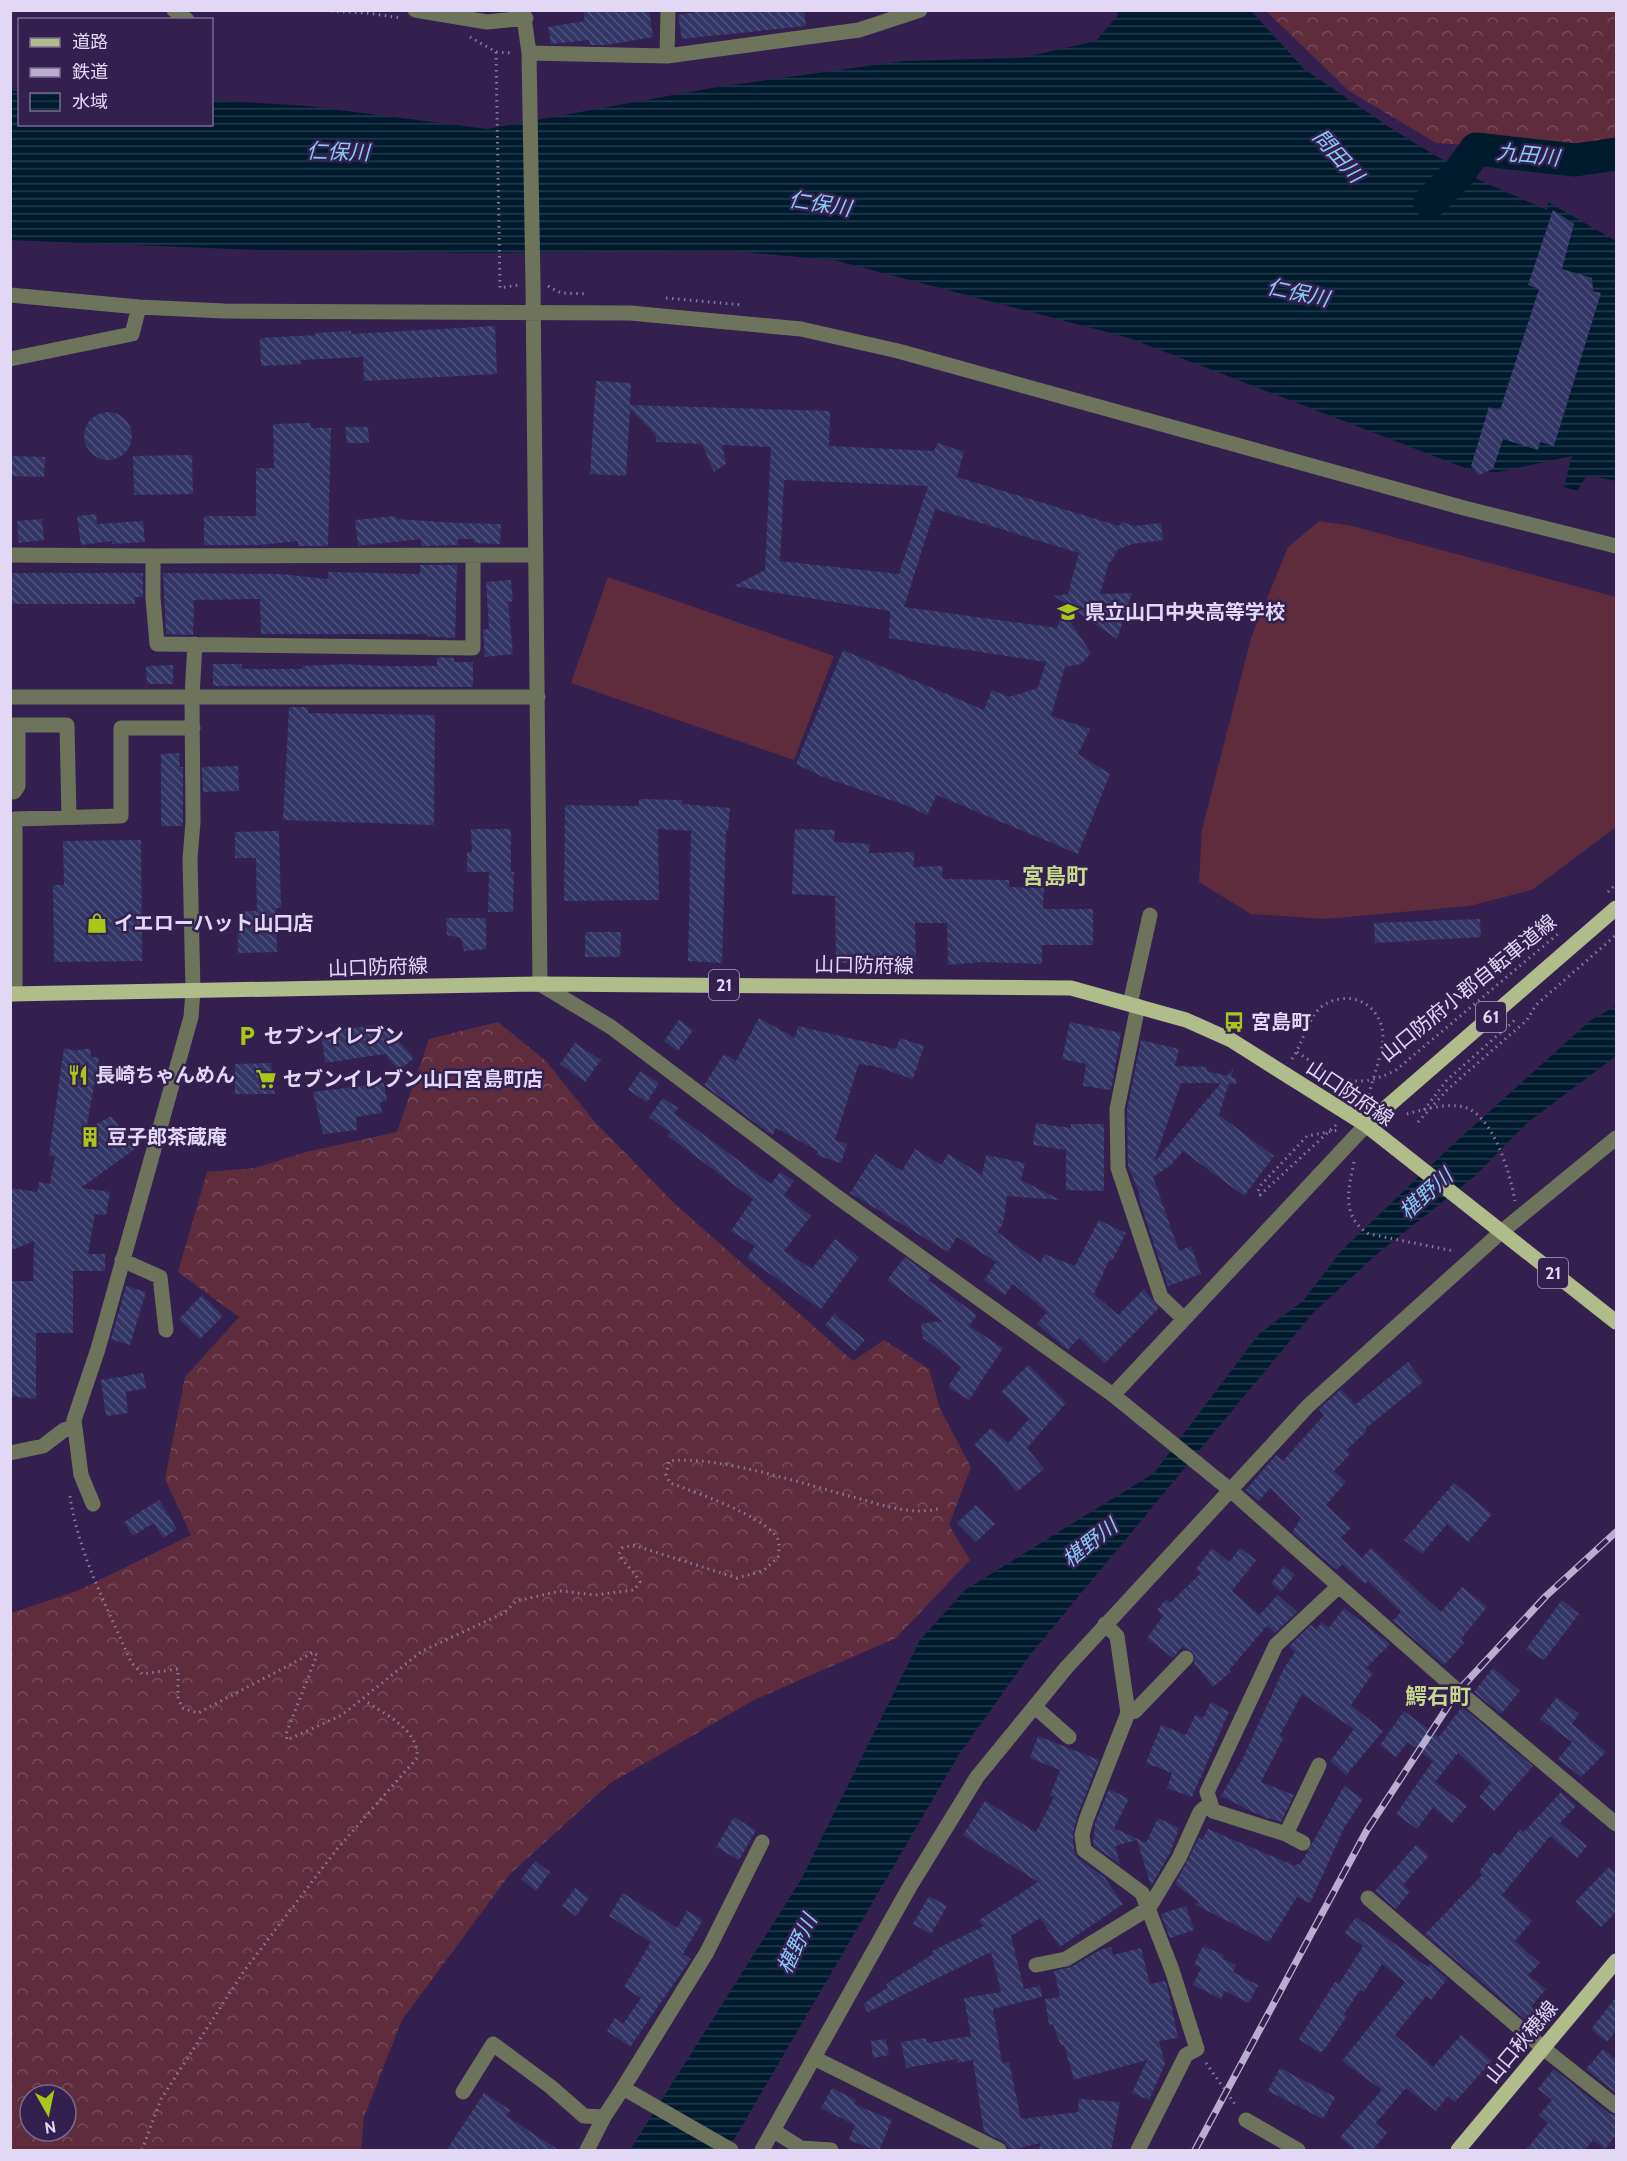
<svg xmlns="http://www.w3.org/2000/svg" width="1627" height="2161" viewBox="0 0 1627 2161" font-family="Cabin,'Noto Sans JP',sans-serif">
<style>
.grass{fill:#5f2c3d}
.forest{fill:url(#forest-crowns);fill-rule:evenodd}
.water{fill:url(#water-rules)}
.lines{fill:none;stroke-linecap:round;stroke-linejoin:round}
.river{stroke:#001b2e;stroke-width:33}
.building{fill:url(#building-back-hatch);fill-rule:evenodd}
.path{stroke:#897aa1;stroke-width:3;stroke-dasharray:1.5 4.5;stroke-linecap:butt}
.minor{stroke:#6e745c;stroke-width:15}
.major{stroke:#b0bd8a;stroke-width:15}
.rail-casing{stroke:#baaed0;stroke-width:7}
.rail{stroke:#33204f;stroke-width:4.5;stroke-dasharray:14;stroke-linecap:butt}
.labels{text-anchor:middle;stroke-width:5;stroke-linejoin:round;paint-order:stroke}
.shield{fill:#33204f;stroke:#aea1c4;stroke-width:1.5}
.shield-label{font-size:18px;font-weight:bold;fill:#e2d8f6}
.poi-label{font-size:20px;font-weight:bold;fill:#e2d8f6;stroke:#33204f;text-anchor:start}
.street-label{font-size:20px;fill:#e2d8f6;stroke:#33204f}
.water-label{font-size:21px;font-style:italic;fill:#88cbf9;stroke:#33204f}
.quarter-label{font-size:22px;font-weight:bold;fill:#c6d98d;stroke:#33204f}
</style>
<defs>
<pattern id="forest-crowns" width="20" height="18" patternUnits="userSpaceOnUse" patternTransform="scale(1.5)"><rect width="20" height="18" fill="#5f2c3d"/><path d="M2 6a3 3 0 1 1 6 0M12 15a3 3 0 1 1 6 0" fill="none" stroke="#764a5a"/></pattern>
<pattern id="water-rules" width="6" height="5" patternUnits="userSpaceOnUse" patternTransform="scale(1.5)"><rect width="6" height="5" fill="#001b2e"/><path d="M0 2.5h6" fill="none" stroke="#253b4d"/></pattern>
<pattern id="building-back-hatch" width="6" height="6" patternUnits="userSpaceOnUse" patternTransform="scale(1.5)"><rect width="6" height="6" fill="#333566"/><path d="M-1 5l2 2M0 0l6 6M5-1l2 2" fill="none" stroke="#50527c"/></pattern>
</defs>
<rect width="100%" height="100%" fill="#33204f"/>
<!-- grass -->
<path class="grass" d="M1319,521l33,5 264,71v230l-84,63 -63,16 -144,13 -74,-5 -52,-32 3,-52 49,-192 37,-91z
M608,577l226,79 -40,104 -223,-77z"/>
<!-- forest -->
<path class="forest" d="M1266,11h350v131l-34,10 -146,-9 -87,-52z
M498,1022l48,39 48,60 81,83 178,157 31,-21 45,29 11,40 31,58 -22,58 21,35 -74,78 -142,62 -145,84 -99,90 -108,146 -38,97 -3,33h-350v-537l66,-22 114,-56 -26,-56 20,-102 54,-60 -61,-45 29,-100 48,-4 51,-16 91,-20 32,-93zM30,2095h36v36h-36z"/>
<!-- water -->
<path class="water" d="M1117,11h134l53,58 88,60 72,44 83,37 1,-8 68,39v240l-29,-6 -10,16 -13,-4 8,-31 -74,16 -28,-2 -341,-132 -295,-78 -103,-9 -257,2 -217,-3 -246,-10v-149h8l1,33h192v-24l96,6 179,23 230,-42 187,-26 117,-3 75,-17 22,-26z
M1616,1006v50l-89,67 -52,53 -97,77 -65,60 -283,342 -72,101 -230,394h-98l172,-272 118,-238 45,-50 189,-117 105,-139 44,-33 39,-51 108,-103 141,-127z"/>
<g class="lines">
<!-- river -->
<path class="river" d="M1430,202l29,-29 17,-24 99,11 41,-6"/>
</g>
<!-- building -->
<path class="building" d="M583,10h66l4,27 -47,8h-16l-1,-5 -38,4 -3,-17 37,-6z
M707,10h97l2,16 -124,13 -4,-24z
M1553,210l21,14 -12,45 30,9 1,13 8,2 -47,153 -14,-4 -2,8 -35,-11 -10,30 -14,6 -8,-9 18,-59 11,3 39,-121 -11,-4z
M495,326l2,48 -133,7 -1,-24 -63,3 1,4 -40,2 -1,-28 56,-3 -1,-2 36,-2v3z
M596,381l35,2 -1,22 200,6 -1,35 105,5 4,-8 26,9 -7,25 162,49 3,-4 12,4 27,-3 2,17 -31,4 -15,6 -5,11 -3,1 -9,32 32,-1 -15,46 -63,-43 14,-2 11,-41 -144,-44 -31,98 153,21 6,-18 28,43 -10,11 -16,3 -14,49 39,13 -12,25 32,20 -32,80 -141,-59 -10,20 -19,-9 -85,-29 -27,-13 47,-114 141,60 8,-20 17,7 29,-9 8,-26 -157,-24 1,-27 -156,-25 31,-16 6,-123 -49,-2 4,19 -12,8 -12,-28 -45,-2 -2,-8 -25,-25 -4,67 -36,-2zM784,480l144,6 -29,88 -119,-13z
M84 436a24 24 0 1 1 48 0a24 24 0 1 1-48 0Z
M311,423v5h20l-3,118h-30v-5l-38,4h-56v-29h52v-48h18l-1,-44z
M345,427h23l1,16h-22z
M192,455l1,39 -59,1 -1,-39z
M10,456l35,1 -1,20 -34,-1z
M96,514l1,10 46,-3 2,21 -33,2v-3l-31,4 -4,-29z
M396,516v3l62,4 43,1 -1,20 -26,-1 -1,-4h-15v6l-37,1v-7l-63,7 -3,-26z
M42,519l2,21 -25,3 -2,-22z
M420,565h37l-2,73 -28,-2 1,-2h-167l-1,-35 -66,1 -1,35 -27,-1 -3,-61 117,1 48,5v-7l92,2z
M10,573h133v24h-8v7h-125z
M511,580l2,21 -5,1 5,52 -28,3 -2,-27 6,-1 -3,-47z
M437,657l17,1v4h19v25l-260,-1v-22h29v5h61v-3l42,-2 37,2h55z
M173,665v19h-26l-1,-18z
M289,707h19v6l127,2 -1,110 -151,-5z
M179,753l1,14h3v59h-22v-72z
M238,766l1,25 -36,1 -1,-25z
M639,799l43,1v4l48,4 -2,23h-2l-4,132 -34,-2 3,-130 -33,-2 1,71 -95,1 1,-96 74,1z
M471,829h40v43h3l-1,40h-25l1,-40h-22v-20h5z
M795,829l40,1 -1,12 36,2 -1,9 45,-1v15l28,-1 1,13 66,1v7l35,1 -1,21h50v36h-51v19l-58,-2 -36,3 -1,-42h-32l1,38 -80,2 -1,-67 -43,-2z
M279,831l2,77h-5l1,44 -39,1 -1,-41 20,-1 -1,-53h-21v-26z
M141,840l1,121 -88,1 -1,-77h11l-1,-44z
M446,918h40v31l-22,2 -3,-13 -14,-3z
M1480,919l1,18 -106,6 -1,-20z
M585,932h36l-1,25h-35z
M759,1018l36,20 3,-12 98,23 4,-11 24,8 -11,33 -39,-13 -15,-2 -24,76 12,4 -6,19 -25,-8 2,-4 -42,-23 -3,7 -7,-4 -62,-46 20,-31 12,7z
M679,1020l14,10 -15,21 -14,-10z
M1070,1022l51,11 -10,57 -28,-4 3,-22 -24,-5z
M383,1024l31,34 -15,13 -14,-17 -60,9 -4,-31z
M1141,1040l38,9 -4,17 32,1v4l20,5 6,-7 -2,8 5,2v5l-7,-1 -10,32 55,41 -30,40 -61,-45 -12,14 -18,12 26,74 12,-5 10,28 -33,12 -30,-90 2,-1 -12,-29 -1,-56zM1181,1083h40l-67,79z
M575,1043l26,17 -16,22 -25,-18z
M64,1048l11,3 15,-3 1,9 8,1 -13,72 25,-14 25,32 -55,40 29,4 -4,23 -11,-1 -7,40h17v17h-32v62h-37v66l-26,-3v-115h23l1,-40 -24,10v-63l27,4 2,-10 11,2 5,-27 -6,-2z
M271,1063l4,31h-40v-30z
M640,1071l19,12 -12,19 -19,-12z
M384,1083l3,18 -7,1 2,11 -26,4 1,13 -34,4 -10,-42z
M663,1098l15,10 -4,5 97,71 9,-12 14,9 -10,14 27,21 -27,35 28,18 23,-30 24,18 -38,52 -74,-51 8,-12 -24,-15 22,-32 -85,-63 2,-4 -21,-15z
M1036,1123l35,5v-4h33v67l-38,-1v-40l-33,-5z
M915,1149l26,16 7,-11 34,21 4,-20 39,8 -4,17 39,20 -53,-4 -4,28 -6,8 44,31 3,-9 31,12 24,-46 27,13 -14,28 -3,-1 -15,34 24,21 26,-26 15,19 -54,55 -26,-25 -11,12 -31,-26 10,-12 -34,-28 -8,11 -21,-15 12,-18 -39,-25 -9,15 -98,-59 25,-39 27,17z
M905,1257l26,19 -3,4 49,35 -8,11 34,22 -34,52 -21,-13 13,-20 -38,-29 -2,-14 21,-3 -55,-41z
M126,1286l20,6 -16,53 -19,-6z
M202,1295l21,21 -23,23 -21,-20z
M834,1314l31,26 -10,11 -30,-26z
M1408,1362l15,20 -58,47 2,2 -21,19 4,4 -16,17 12,11 -20,23 25,23 -10,10 21,20 9,-10 70,64 21,-25 25,20 -26,32 3,4 -20,22 -51,-44 8,-9 -33,-31 -3,3 -23,-20 -5,6 -45,-38 9,-14 -31,-30 -11,13 -13,-11 30,-35 7,6 41,-46 -5,-6 22,-20 14,16z
M1028,1365l38,38 -39,45 17,21 -27,23 -23,-28 -20,-19 17,-17 17,15 21,-24 -28,-27z
M143,1373l3,15 -20,4 2,21 -22,3 -5,-36z
M1454,1483l38,31 -24,28 -21,-18 -25,30 -18,-14z
M159,1500l18,29 -14,9 -9,-15 -21,13 -9,-14z
M976,1505l19,19 -19,18 -19,-19z
M1212,1548l17,14 11,-14 16,12 -24,31 27,24 19,-20 19,17 -22,21 -8,-7 -38,44 2,2 -18,15 -19,-24 1,-7 -3,-5 -10,-4 -9,11 -26,-20 16,-22 -6,-6 9,-11 4,4 31,-30 -5,-4z
M1284,1566l11,9 -14,17 -10,-9z
M1562,1600l17,14 -35,46 -18,-11z
M1344,1608l46,36 -24,24 7,5 -22,32 32,26 -37,44 -16,-14 24,-32 -52,-35 -22,41 4,2 -23,45 33,13 -13,27 -20,-6 -40,-20 21,-36 42,-92 11,-16 -6,-6 22,-21 5,5 6,-8 7,6z
M1493,1668l27,23 -19,23 -27,-22z
M1557,1697l22,17 -7,10 34,28 -25,25 -23,-18 14,-17 -32,-23z
M1211,1702l18,10 -37,85 -25,-9 5,-15 -26,-10 15,-38 25,10 9,-20 8,3z
M1462,1707l71,59 -39,45 -15,-14 12,-14 -33,-30 -23,29 32,24 -15,17 -19,-16 -16,22 -21,-15 37,-53 -25,-19 -12,15 -16,-12 24,-34 35,26z
M1038,1736l61,24 -22,57 -4,16 1,18 4,7 27,20 18,26 -63,43 -20,-29 -29,18 13,53 16,-3 2,11 -49,12 9,54 7,-1 12,57 57,-7 1,-13 41,3 -9,49h-73l3,-8 -31,7 -6,-8 -20,-10 -11,-72 -16,3v-4l-51,9 -5,-26 25,-4 1,5 44,-7 -7,-38 37,-6 -10,-40 -123,60 -5,-8 25,-17 -2,-3 47,-30 -1,-3 52,-25 -5,-6 59,-38 -75,-47 22,-34 51,31 18,-35 -4,-1 10,-26 -30,-12z
M1344,1786l19,13 -19,29 -34,75 -13,-6 -28,45 -75,-38 5,-2 -24,-18 24,-46 3,2 6,-11 87,37 2,-2 3,1z
M1109,1789l20,10 -15,29 32,15 12,-25 21,10 -9,25 -19,33 -14,-46 -22,6 5,18 -27,-19 2,-22z
M1561,1792l15,14 -16,17 27,23 -10,12 -27,-22 -48,59 30,26 -17,20 25,22 -12,12 18,14 -15,18 11,8 -9,11 -108,-92 57,-59 -3,-3 15,-20 5,4 21,-27 4,3z
M734,1817l22,13 -17,30 -23,-13z
M1416,1845l13,11 -26,29 7,6 -14,18 -21,-18z
M535,1861l15,11 -14,19 -15,-12z
M1609,1867l8,7v37l-16,16 -26,-25z
M575,1888l14,10 -13,18 -14,-10z
M623,1893l54,35 10,-17 16,9 -20,34 8,5 -61,88 -23,-16 8,-13 8,6 18,-26 -17,-11 27,-45 -42,-26z
M929,1896l18,10 -16,28 -18,-10z
M1186,1906l8,24 -24,8 -9,-24z
M1356,1917l72,50 2,-3 17,15 -16,21 -5,-4 -31,39 38,32 28,-32 31,26 -37,41 -7,-6 -12,15 -30,-23 -30,35 11,10 -15,18h-16l-16,-14 42,-47 -40,-29 63,-79 -23,-18 -18,28 -4,-2 -16,24 3,2 -22,33 -5,4 -21,-14 36,-57 4,2 24,-38 -18,-13z
M1203,1946l21,9 -1,4 13,6 -3,7 25,13 -9,18 -24,-12 -4,8 -28,-14 8,-17 -7,-3z
M1111,1947l2,8 28,-7 9,36 15,-3 3,8 10,49 -19,3 6,23 -16,36 -17,-7 15,-33 -73,20 -10,-35 -3,1 -8,-22 -4,1 -4,-26 15,-2 -6,-26 17,-4 29,-17z
M1617,1996v34l-10,12 -16,-13z
M886,2039l3,16 -16,3 -2,-17z
M1603,2049l14,11v34l-31,-25z
M1280,2068l55,29 -12,22 -55,-28z
M1554,2069l56,45 7,1v19l-12,15 -12,-9 -9,11h-59l23,-28 -9,-8 13,-15 -14,-11z
M832,2088l24,12 -2,4 38,16 -13,31 -30,-11 6,-15 -34,-17z
M484,2093l26,17 -4,6 54,35h-114z"/>
<g class="lines">
<!-- path -->
<path class="path" d="M313,10l54,3 34,5
M470,37l26,15 4,236 18,-3
M496,52l16,1
M548,286l13,7 27,1
M666,298l77,7
M1608,892l8,-8
M1297,1052c37,25 55,41 99,18l163,-137
M1292,1059c10,-14 16,-41 29,-52 28,-20 62,-3 62,31 -1,20 -12,42 -15,62
M1424,1110l23,-30 69,-61
M1407,1114c15,-4 35,-10 51,-8 34,2 52,67 57,95
M1418,1122l30,-33 79,-69 9,-15 80,-70
M1336,1125l-76,70 -2,-4 3,-6 46,-49 32,-6
M1354,1162c-6,28 -13,55 15,72l85,17
M70,1496c8,57 38,113 61,166l11,12 36,-5v28l4,11 16,5 103,-54 12,-7 4,3 -31,79 1,6 55,-25 80,-64 82,-38 12,-12 45,-10 34,4 39,-5 6,-8c-6,-11 -15,-17 -21,-28l3,-6 11,-3 104,33 26,-7 15,-14c1,-8 3,-15 -3,-22 -15,-20 -80,-43 -105,-52l-4,-8 3,-14c50,-6 137,24 188,37 28,8 56,18 85,10
M1206,2063l31,44
M142,2150l19,-51 83,-128 93,-122 80,-91c3,-28 -33,-44 -53,-58"/>
<!-- minor -->
<path class="minor" d="M174,10l13,10
M415,10l72,12 39,-4
M523,10l6,43 4,231 7,700 71,43 225,169 277,199 116,94 229,202 158,133
M529,53l138,3 192,-26 61,-20
M667,56l1,-46
M10,295l129,12 85,4 406,2 171,16 97,22 566,157 152,38
M10,359l122,-25 7,-27
M10,555l143,1
M473,557v91l-316,-4 -4,-46v-42l383,-1
M10,697h528
M10,725h57l2,92
M14,792l4,-6v-61
M15,994v-175l106,-3v-88h72
M1130,1004l20,-89
M1138,1006l-21,103 1,59 43,129 23,22
M122,1260l38,17 6,53
M1113,1395l253,-270
M10,1453l33,-7 21,-16 10,-3
M93,1504l-12,-29 -7,-55 24,-71 93,-332 2,-26 -3,-132 3,-37 -1,-126 3,-52
M1105,1624l12,12 11,77 -42,107 -4,15 2,15 58,43 30,77 25,79 -11,6 -48,95
M1035,1707l34,30
M1128,1713l7,-2 51,-53
M1319,1765l-33,69 -73,-23 -6,-19 69,-147 63,-59
M1286,1834l17,9
M1368,1898l175,150 73,58
M1036,1965l30,-6 83,-51 30,-50 21,-46 10,-9
M816,2059l183,91
M463,2092l30,-48 58,43 33,29 20,1 19,-29
M1246,2120l52,30
M774,2131l27,17 30,2
M587,2150l17,-33
M731,2150l-108,-62 84,-136 55,-110
M762,2150l147,-262 68,-111 89,-109 242,-262 192,-173 116,-95"/>
<!-- major -->
<path class="major" d="M10,994l530,-10 531,4 115,32 45,20 135,85 250,197
M1366,1125l250,-217
M1458,2150l158,-189"/>
<!-- rail casing -->
<g class="rail-casing">
<path id="rail" d="M1195,2150l172,-320 91,-139 88,-95 70,-64"/>
</g>
<!-- rail -->
<use href="#rail" class="rail"/>
</g>
<!-- icons -->
<defs>
<g id="school-bare" transform="scale(1.62)"><path d="M0-5L7-2L0 1L-7-2ZM-4 1L0 2.5L4 1V4Q0 6-4 4Z" fill="#a9c719" stroke="#33204f" stroke-width="2.5" paint-order="stroke"/></g>
<g id="shop-bare" transform="scale(1.62)"><path d="M-5-2.5h2.3a2.7 3.5 0 0 1 5.4 0H5L5.5 6h-11ZM-1.5-2.5h3a1.5 2.3 0 0 0-3 0Z" fill="#a9c719" stroke="#33204f" stroke-width="2.5" paint-order="stroke"/></g>
<g id="bus-bare" transform="scale(1.62)"><path d="M-5-6H5V4H4V6H2V4H-2V6H-4V4H-5ZM-3.5-4V0h7V-4ZM-3.5 1.2v1.5H-2V1.2ZM2 1.2v1.5H3.5V1.2Z" fill="#a9c719" stroke="#33204f" stroke-width="2.5" paint-order="stroke"/></g>
<g id="parking-bare" transform="scale(1.62)"><path d="M-3.5-5.5H1a3.5 3.5 0 0 1 0 7H-1V5.5H-3.5ZM-1-3.4V-.6H.8a1.4 1.4 0 0 0 0-2.8Z" fill="#a9c719" stroke="#33204f" stroke-width="2.5" paint-order="stroke"/></g>
<g id="restaurant-bare" transform="scale(1.62)"><path d="M-5-6h1v4h1v-4h1v4h1v-4h1v5L-1.5 .5V6h-2V.5L-5-1ZM5-6V6H3V1.5H1.5Q1.5-4 5-6Z" fill="#a9c719" stroke="#33204f" stroke-width="2.5" paint-order="stroke"/></g>
<g id="supermarket-bare" transform="scale(1.62)"><path d="M-6-5.5h2.5l.6 2H6L4.5 2H-2.5L-4.4-4H-6ZM-1.5 3.2a1.3 1.3 0 1 0 .1 0ZM3 3.2a1.3 1.3 0 1 0 .1 0Z" fill="#a9c719" stroke="#33204f" stroke-width="2.5" paint-order="stroke"/></g>
<g id="building-bare" transform="scale(1.62)"><path d="M-4-6H4V6H1V3H-1V6H-4ZM-2.5-4.3h1.7v1.8h-1.7ZM.8-4.3h1.7v1.8H.8ZM-2.5-1h1.7V.8h-1.7ZM.8-1h1.7V.8H.8Z" fill="#a9c719" stroke="#33204f" stroke-width="2.5" paint-order="stroke"/></g>
</defs>
<g fill-rule="evenodd">
<use href="#school-bare" x="1068" y="612"/>
<use href="#shop-bare" x="97" y="923"/>
<use href="#bus-bare" x="1234" y="1022"/>
<use href="#parking-bare" x="247" y="1036"/>
<use href="#restaurant-bare" x="78" y="1075"/>
<use href="#supermarket-bare" x="266" y="1079"/>
<use href="#building-bare" x="90" y="1137"/>
</g>
<g class="labels">
<!-- shield labels -->
<g class="shield">
<rect x="709" y="970" width="30" height="30" rx="4.5"/>
<rect x="1476" y="1002" width="30" height="30" rx="4.5"/>
<rect x="1538" y="1258" width="30" height="30" rx="4.5"/>
</g>
<g class="shield-label">
<text x="724" y="991">21</text>
<text x="1491" y="1023">61</text>
<text x="1553" y="1279">21</text>
</g>
<!-- poi labels -->
<g class="poi-label">
<text x="1085" y="619">県立山口中央高等学校</text>
<text x="114" y="930">イエローハット山口店</text>
<text x="1251" y="1029">宮島町</text>
<text x="264" y="1043">セブンイレブン</text>
<text x="95" y="1082">長崎ちゃんめん</text>
<text x="283" y="1086">セブンイレブン山口宮島町店</text>
<text x="107" y="1144">豆子郎茶蔵庵</text>
</g>
<!-- street labels -->
<g class="street-label">
<text transform="translate(864 965) rotate(1)" y="7">山口防府線</text>
<text transform="translate(378 967) rotate(-2)" y="7">山口防府線</text>
<text transform="translate(1468 988) rotate(-39)" y="7">山口防府小郡自転車道線</text>
<text transform="translate(1350 1093) rotate(34)" y="7">山口防府線</text>
<text transform="translate(1521 2042) rotate(-50)" y="7">山口秋穂線</text>
</g>
<!-- water labels -->
<g class="water-label">
<text transform="translate(338 152) rotate(2)" y="7">仁保川</text>
<text transform="translate(1528 155) rotate(6)" y="7">九田川</text>
<text transform="translate(1338 156) rotate(48)" y="7">問田川</text>
<text transform="translate(820 204) rotate(9)" y="7">仁保川</text>
<text transform="translate(1298 293) rotate(12)" y="7">仁保川</text>
<text transform="translate(1426 1194) rotate(-42)" y="7">椹野川</text>
<text transform="translate(1090 1543) rotate(-38)" y="7">椹野川</text>
<text transform="translate(797 1944) rotate(-64)" y="7">椹野川</text>
</g>
<!-- quarter labels -->
<g class="quarter-label">
<text x="1055" y="884">宮島町</text>
<text x="1438" y="1704">鰐石町</text>
</g>
</g>
<!-- border -->
<rect width="1627" height="2161" fill="none" stroke="#e2d8f6" stroke-width="24"/>
<!-- legend -->
<rect x="18" y="18" width="195" height="108" fill="#33204f" stroke="#796a92" stroke-width="1.5"/>
<rect x="30" y="38" width="30" height="9" fill="#b0bd8a" stroke="#796a92" stroke-width="1.5"/>
<text x="72" y="48" font-size="18" fill="#e2d8f6">道路</text>
<rect x="30" y="68" width="30" height="9" fill="#baaed0" stroke="#796a92" stroke-width="1.5"/>
<text x="72" y="78" font-size="18" fill="#e2d8f6">鉄道</text>
<rect x="30" y="93" width="30" height="18" fill="url(#water-rules)" stroke="#796a92" stroke-width="1.5"/>
<text x="72" y="108" font-size="18" fill="#e2d8f6">水域</text>
<!-- north arrow -->
<g transform="translate(48 2113) rotate(171)"><circle r="28" fill="#33204f" stroke="#796a92" stroke-width="1.5"/>
<path d="M0-4.5L10 22L0 15L-10 22Z" fill="#a9c719"/>
<text y="-9" font-size="16" font-weight="bold" text-anchor="middle" fill="#e2d8f6">N</text>
</g>
</svg>
